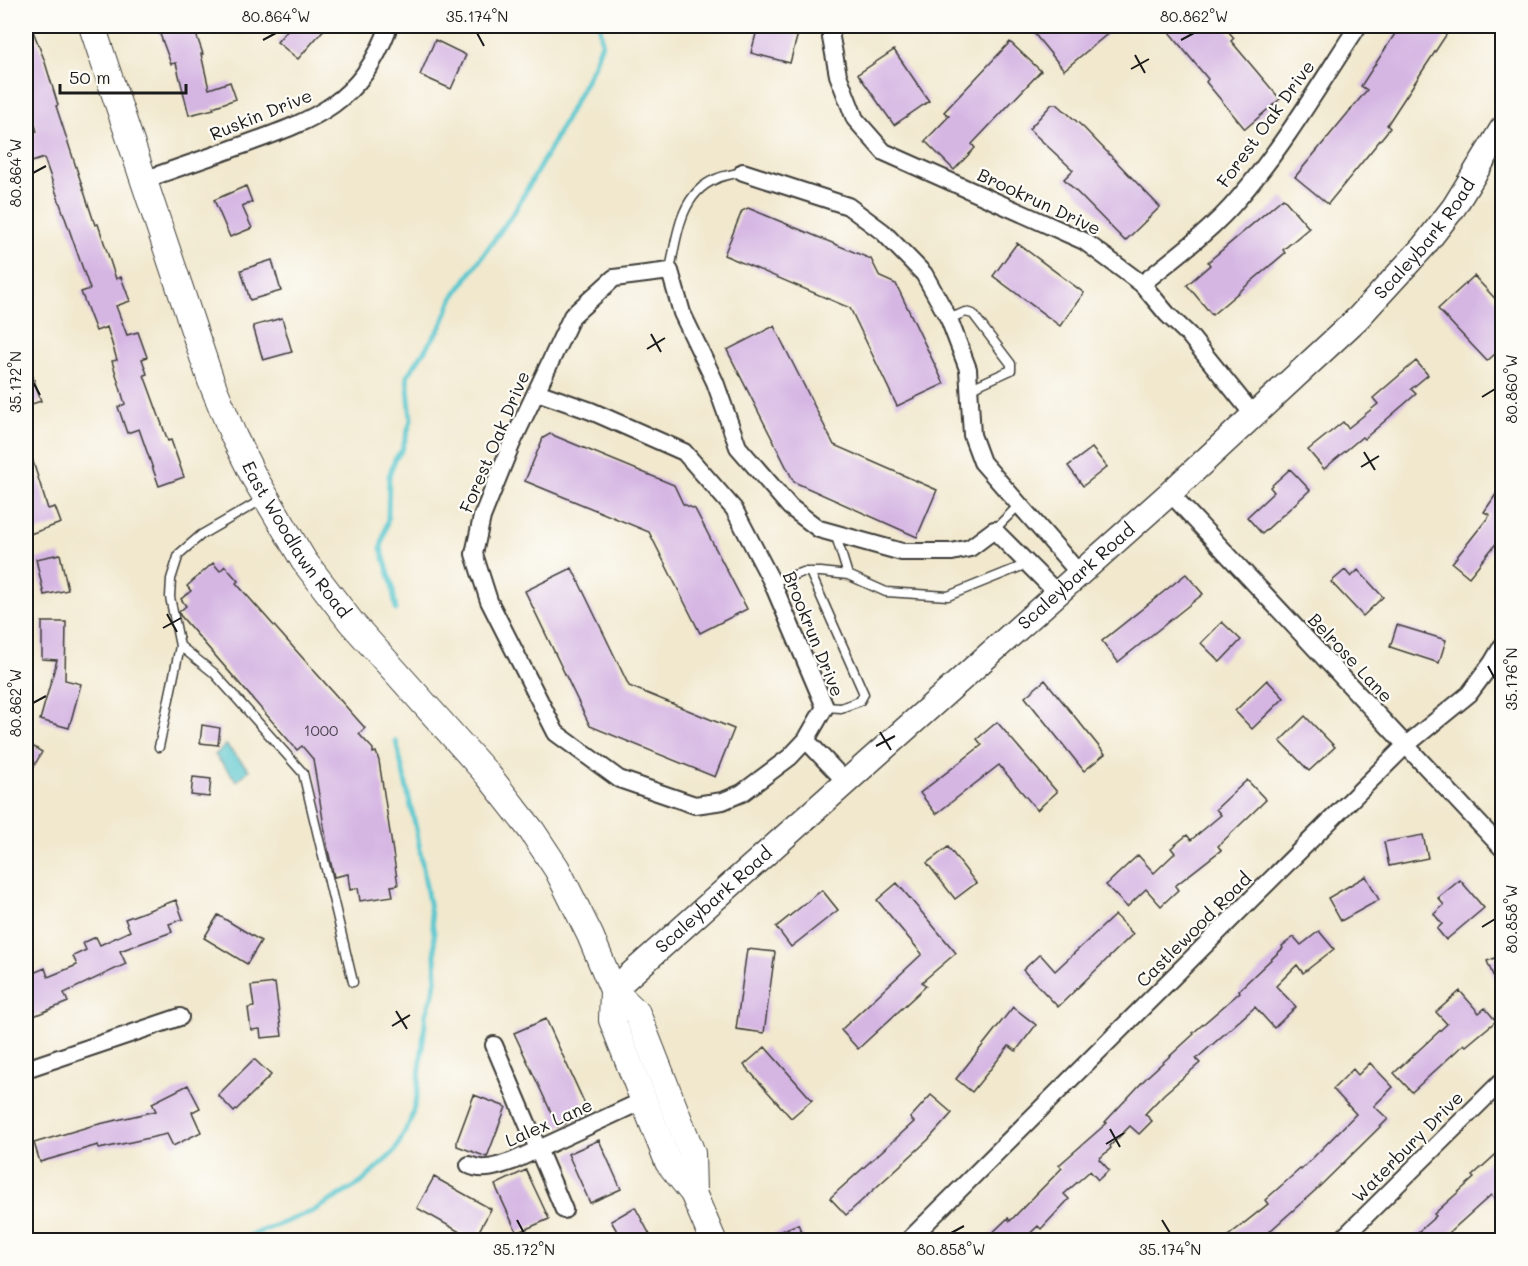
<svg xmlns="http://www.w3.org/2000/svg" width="1528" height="1266" viewBox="0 0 1528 1266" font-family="Mali,sans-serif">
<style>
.water{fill:#58c6ce;stroke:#3a7175;stroke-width:1.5}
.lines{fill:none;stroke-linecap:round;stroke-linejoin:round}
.stream{stroke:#58c6ce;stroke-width:5}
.building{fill:#d5b6e3}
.lane-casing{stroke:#3c3b37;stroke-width:11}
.street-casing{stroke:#3c3b37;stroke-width:20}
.secondary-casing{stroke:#3c3b37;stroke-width:27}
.primary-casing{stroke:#3c3b37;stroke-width:28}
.lane{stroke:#fff;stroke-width:8}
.street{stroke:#fff;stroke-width:16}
.secondary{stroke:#fff;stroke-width:24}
.primary{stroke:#fff;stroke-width:26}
.ticks{fill:none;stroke:#1c1c1c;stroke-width:2}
.labels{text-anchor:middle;stroke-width:4.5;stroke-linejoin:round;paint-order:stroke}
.number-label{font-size:15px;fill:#4a424e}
.street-label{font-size:18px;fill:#1c1c1c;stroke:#fdfcf7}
.neatline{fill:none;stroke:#1c1c1c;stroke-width:2}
.ticks-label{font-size:15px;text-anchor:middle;fill:#1c1c1c}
</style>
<rect width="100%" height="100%" fill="#fdfcf7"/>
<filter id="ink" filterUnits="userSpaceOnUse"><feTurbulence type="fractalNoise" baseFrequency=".0167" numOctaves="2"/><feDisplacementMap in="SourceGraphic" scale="12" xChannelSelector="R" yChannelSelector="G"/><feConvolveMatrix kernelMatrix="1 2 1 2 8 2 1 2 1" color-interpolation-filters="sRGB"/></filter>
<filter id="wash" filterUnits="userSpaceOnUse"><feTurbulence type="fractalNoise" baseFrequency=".008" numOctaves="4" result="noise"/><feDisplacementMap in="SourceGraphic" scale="24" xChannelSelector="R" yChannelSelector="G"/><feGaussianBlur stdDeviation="1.35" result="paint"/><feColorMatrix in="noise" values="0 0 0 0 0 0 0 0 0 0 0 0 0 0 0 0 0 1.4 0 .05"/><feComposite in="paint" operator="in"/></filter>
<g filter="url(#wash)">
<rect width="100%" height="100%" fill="#f1e8ce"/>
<!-- water -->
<path class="water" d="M226,745l23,25 -12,11 -22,-26z"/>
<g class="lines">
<!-- stream -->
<path class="stream" d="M396,610l-4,-26 -11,-36 7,-30 1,-42 6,-17 7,-9 9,-30 -4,-44 35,-51 10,-26 62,-87 38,-67 41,-78 9,-24 -2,-17
M239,1240l74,-29 48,-28 33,-31 16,-30 7,-26 9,-82 7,-20 3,-16 -2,-45 -17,-100 -21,-92"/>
</g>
<g id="blocks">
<!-- building -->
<path class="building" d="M26,26h5l13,33 14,46 -2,1 39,119 3,-1 18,55 5,-2 9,24 -14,5 11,29 11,-3 9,25 -5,2 5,15 -3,1 24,66 3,-1 13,37 -25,9 -20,-57 -12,4 -9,-26 7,-3 -13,-43 5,-1 -10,-33 -11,4 -15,-39 9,-3 -46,-131 -18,6v-28l11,-4 -11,-38z
M157,26h27l2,5 8,-3 9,26h-2l8,35 21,-7 6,17 -23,8 1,2 -25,6 -13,-52 -5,1z
M291,26h36l-29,33 -21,-17z
M758,26h42l-10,37 -39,-10z
M1028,26h89l-53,44z
M1164,26h60l10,12 -3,3 49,58 -35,30 -39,-47 2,-3z
M1400,26h52l-65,99 3,3 -62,76 -33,-27 72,-87 -6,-4z
M435,40l31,15 -15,34 -31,-14z
M1010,42l31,29 -69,73 3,4 -21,22 -29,-29 24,-25 -5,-4z
M894,50l35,51 -35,24 -36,-51z
M1052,104h5l27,24 76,79 -35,34 -61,-62 9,-9 -44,-41z
M246,186l6,16 -10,4 10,22 -22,9 -16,-37z
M1283,198l26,30 -26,22 2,3 -73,62 -25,-30 23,-20 -2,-3z
M748,208l123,51 9,18 16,7 48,100 -47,22 -47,-98 -126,-53 18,-44z
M1017,243l67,50 -24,33 -67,-50z
M272,260l9,31 -31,9 -9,-30z
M1474,276l29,31v40l-16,14 -49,-52z
M282,318l10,34 -29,8 -10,-34z
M774,326l60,119 103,45 -20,47 -123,-55 -67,-132z
M1416,361l12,14 -17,14 5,5 -52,45 -2,-2 -38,32 -16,-19 35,-28 5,6 30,-24 -5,-6z
M26,362h2l13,39 -15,5z
M550,434l124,51 9,19 12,5 52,100 -47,24 -51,-101 -124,-51 18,-43z
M1092,448l15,19 -24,19 -15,-20z
M26,449h3l19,60 7,-2 6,16 -31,11 -4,-15z
M1290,469l20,21 -48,44 -15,-17 27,-25 -4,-5z
M1503,484v51l-34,42 -17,-14 38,-48 -6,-3z
M60,554l8,36 -24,5 -8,-36z
M213,563l7,8 5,-5 13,15 -2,2 129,145 -6,6 14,15v4l3,-1 3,9 19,124 -7,1 2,10 -33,5 -2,-13 -8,2 -2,-16 -14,3 -6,-27 -15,-91 -11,-13 -5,4 -117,-135 -1,-3 7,-6 -5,-7 10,-8 -4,-5z
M572,568l57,118 105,43 -19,48 -125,-51 -65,-135z
M1345,570l6,7 7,-7 25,27 -20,19 -32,-34z
M1186,574l17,20 -85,68 -16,-21z
M42,622h24l-1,58 16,4 -12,44 -29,-8 17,-60 -15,-1z
M1222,622l19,18 -21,22 -19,-19z
M1397,625l49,15 -7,23 -49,-16z
M1045,680l60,74 -21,17 -59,-74z
M1267,680l17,18 -32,31 -17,-18z
M1305,716l30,31 -26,24 -29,-30z
M997,722l60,70 -20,18 -38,-45 -63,49 -16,-21 62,-48 -5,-6z
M202,725l18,3 -2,17 -18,-2z
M26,742l16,10 -16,28z
M193,777l18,2 -2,18 -18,-2z
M1247,780l19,20 -48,46 3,4 -46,36 3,4 -17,16 -15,-17 -19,18 -21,-22 32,-30 16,18 21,-20 -4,-5 16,-13 4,5 30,-25 -5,-6z
M1423,835l5,23 -39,8 -5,-24z
M948,847l28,36 -21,16 -28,-36z
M1366,876l13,24 -38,21 -13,-23z
M1460,880l24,28 -38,32 -9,-11 5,-5 -8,-10 10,-9 -6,-7z
M897,883l59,70 -34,29 4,4 -68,63 -17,-19 81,-76 -45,-54z
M822,890l16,20 -47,37 -15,-20z
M176,900l7,19 -14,5 3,8 -52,19 6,13 -62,29 4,9 -39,16 -3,-9v-33l19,-8 3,9 29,-12 -4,-9 13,-6 -3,-7 13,-6 4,8 30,-14 -5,-12z
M218,915l43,26 -14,23 -43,-26z
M1115,915l18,19 -75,73 -35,-37 17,-16 15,17z
M1319,931l15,18 -31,24 -6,-8 -21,21 20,21 -22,21 -19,-21 -59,52 4,4 -36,31 -19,20 7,7 -13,13 -9,-8 -20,20 1,2 -12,11 10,11 -11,10 -8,-9 -26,23 5,5 -28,30 -3,-3 -15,14h-38l23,-22 2,3 52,-53 -3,-3 48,-42 -2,-1 43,-46 46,-42 -1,-1 47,-41 -1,-2 44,-42 -1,-2 12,-9 7,8z
M747,949l28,3 -11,81 -28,-4z
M1503,955v42h-1l-15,-36z
M275,983l7,53 -21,2 -1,-9 -9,1 -3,-22 6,-1 -3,-21z
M1460,991l19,22 6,-5 11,13 -30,25 -2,-2 -52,48 -18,-19 53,-49 -11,-12z
M1013,1007l23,18 -20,26 -7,-5 -37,46 -16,-13z
M546,1019l43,94 -31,14 -44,-94z
M765,1047l47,53 -21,18 -47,-53z
M254,1059l17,16 -37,37 -16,-17z
M1370,1063l23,24 -19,19 14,13 -70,69 -48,43 3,3 -8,6h-42l45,-36 -3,-4 35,-31 1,1 55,-56 -23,-25 20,-20 5,6z
M188,1085l12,23 -8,4 9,20 -28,14 -6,-12 -68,15 -1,-4 -58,17 -6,-19 57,-17 65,-15 -4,-8z
M474,1095l32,12 -19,50 -30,-11v-5z
M931,1095l21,18 -24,27 -82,75 -16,-17 84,-76 -4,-4z
M599,1140l22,49 -31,14 -22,-49z
M1503,1148v58l-12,-11 -50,45h-32l27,-24 -2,-2 40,-36 -2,-2z
M526,1170l23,49 -32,14 -22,-48z
M434,1177l57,32 -17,31 -57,-32z
M635,1207l15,28 -9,5h-19l-11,-19z
M798,1224l7,16h-46z"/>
</g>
</g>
<g filter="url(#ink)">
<use href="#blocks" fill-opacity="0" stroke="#3c3b37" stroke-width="1.5"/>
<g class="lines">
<!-- lane casing -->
<g class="lane-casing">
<path id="lane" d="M670,271c6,-32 10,-78 46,-92 8,-4 18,-5 27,-7
M949,319l16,-7 8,2 38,50v6l-42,19
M265,498l-64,37 -22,19 -8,25 -1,18 10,49 34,27 89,100 50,209
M994,530l25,-25
M835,533l13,42
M810,572l54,122 -4,7 -19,7 -16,-1
M772,582l31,-10h18l27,3 38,17 62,4 79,-32
M159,747l21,-101"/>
</g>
<!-- street casing -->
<g class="street-casing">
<path id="street" d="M831,26v12l7,37 17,44 29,33 200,89 58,43 25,30 22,21 58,72 8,8
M743,172l105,34 35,26 41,42 25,45 19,50 4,66 10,27 97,111
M144,180c33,-12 66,-23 99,-35 73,-26 118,-42 146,-119
M1142,284c33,-27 69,-53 96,-85 46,-53 82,-115 120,-173
M537,392l54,19 93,41 50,57 38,73 53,125 -19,33 39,41
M1170,493l332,355
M806,740l-16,17 -48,36 -19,8 -28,4 -76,-26 -63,-46 -67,-132 -15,-47 8,-37 29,-72 61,-129 42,-38 56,-7 12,42 33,69 23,65 52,60 29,22 83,23h50l18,-4 24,-18 63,63
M494,1045l70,165
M26,1069l154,-52
M469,1165c14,7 30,1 44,-4l129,-60
M909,1240l496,-494 64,-52 23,-31 10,-17
M1341,1240l161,-159"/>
</g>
<!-- secondary casing -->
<g class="secondary-casing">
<g id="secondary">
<path id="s1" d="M613,990l557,-497 188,-175 65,-71 31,-40 48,-78"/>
</g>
</g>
<!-- primary casing -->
<g class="primary-casing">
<g id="primary">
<path id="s2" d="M92,26l119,355 23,56 20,40 50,84 47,61 137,153 44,56 25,38 33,66 23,55 -1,30 56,142 25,31 20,47"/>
<path d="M613,990l24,23 55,140 1,40"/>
</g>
</g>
<!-- lane -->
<use href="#lane" class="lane"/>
<!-- street -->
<use href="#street" class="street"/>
<!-- secondary -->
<use href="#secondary" class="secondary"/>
<!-- primary -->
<use href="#primary" class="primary"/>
</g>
</g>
<!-- ticks -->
<path class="ticks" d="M477,33l7,13M263,40l13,-7M1181,40l13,-7M1135,55l10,18M1131,69l18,-10M33,173l13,-7M651,334l10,18M647,349l18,-11M33,382l7,13M1482,397l13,-8M1364,452l11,18M1361,467l18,-11M167,614l10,18M163,628l18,-10M1488,666l7,13M33,703l13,-7M880,732l11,18M876,746l19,-10M1482,927l13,-8M396,1011l11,18M392,1026l18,-11M1110,1129l10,18M1106,1144l18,-11M517,1220l7,13M1162,1220l8,13M951,1233l13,-7"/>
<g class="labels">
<!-- number labels -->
<g class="number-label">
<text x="321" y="736">1000</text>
</g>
<!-- street labels -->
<g class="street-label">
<text transform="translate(261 115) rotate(-22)" y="6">Ruskin Drive</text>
<text transform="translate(1266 124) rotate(-54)" y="6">Forest Oak Drive</text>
<text transform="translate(1039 202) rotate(25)" y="6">Brookrun Drive</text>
<text dy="6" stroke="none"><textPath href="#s1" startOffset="1107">Scaleybark Road</textPath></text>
<text transform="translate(495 442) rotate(-67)" y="6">Forest Oak Drive</text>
<text dy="6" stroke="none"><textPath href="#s2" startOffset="555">East Woodlawn Road</textPath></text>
<text dy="6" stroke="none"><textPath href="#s1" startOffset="621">Scaleybark Road</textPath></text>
<text transform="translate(813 634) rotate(68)" y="6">Brookrun Drive</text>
<text transform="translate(1350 658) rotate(47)" y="6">Belrose Lane</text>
<text dy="6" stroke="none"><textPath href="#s1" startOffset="135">Scaleybark Road</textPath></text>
<text transform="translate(1194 930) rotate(-45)" y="6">Castlewood Road</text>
<text transform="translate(549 1123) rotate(-24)" y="6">Lalex Lane</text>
<text transform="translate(1408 1147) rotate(-45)" y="6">Waterbury Drive</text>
</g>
</g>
<!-- margin -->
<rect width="1528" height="1266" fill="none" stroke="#fdfcf7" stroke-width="66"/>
<!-- scale -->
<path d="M60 84v9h126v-9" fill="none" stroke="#1c1c1c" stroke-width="3"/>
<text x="69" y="84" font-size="18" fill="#1c1c1c" stroke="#fdfcf7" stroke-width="4.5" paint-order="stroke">50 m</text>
<rect x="33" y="33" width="1462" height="1200" class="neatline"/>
<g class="ticks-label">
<text x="276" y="22">80.864°W</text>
<text x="477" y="22">35.174°N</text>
<text x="1194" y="22">80.862°W</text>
<text transform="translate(16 173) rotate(-90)" y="5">80.864°W</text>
<text transform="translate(16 382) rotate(-90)" y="5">35.172°N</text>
<text transform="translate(1512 389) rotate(-90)" y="5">80.860°W</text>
<text transform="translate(1512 679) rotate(-90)" y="5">35.176°N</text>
<text transform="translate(16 703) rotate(-90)" y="5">80.862°W</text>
<text transform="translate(1512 919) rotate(-90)" y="5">80.858°W</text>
<text x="524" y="1255">35.172°N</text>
<text x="951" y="1255">80.858°W</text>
<text x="1170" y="1255">35.174°N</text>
</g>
</svg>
